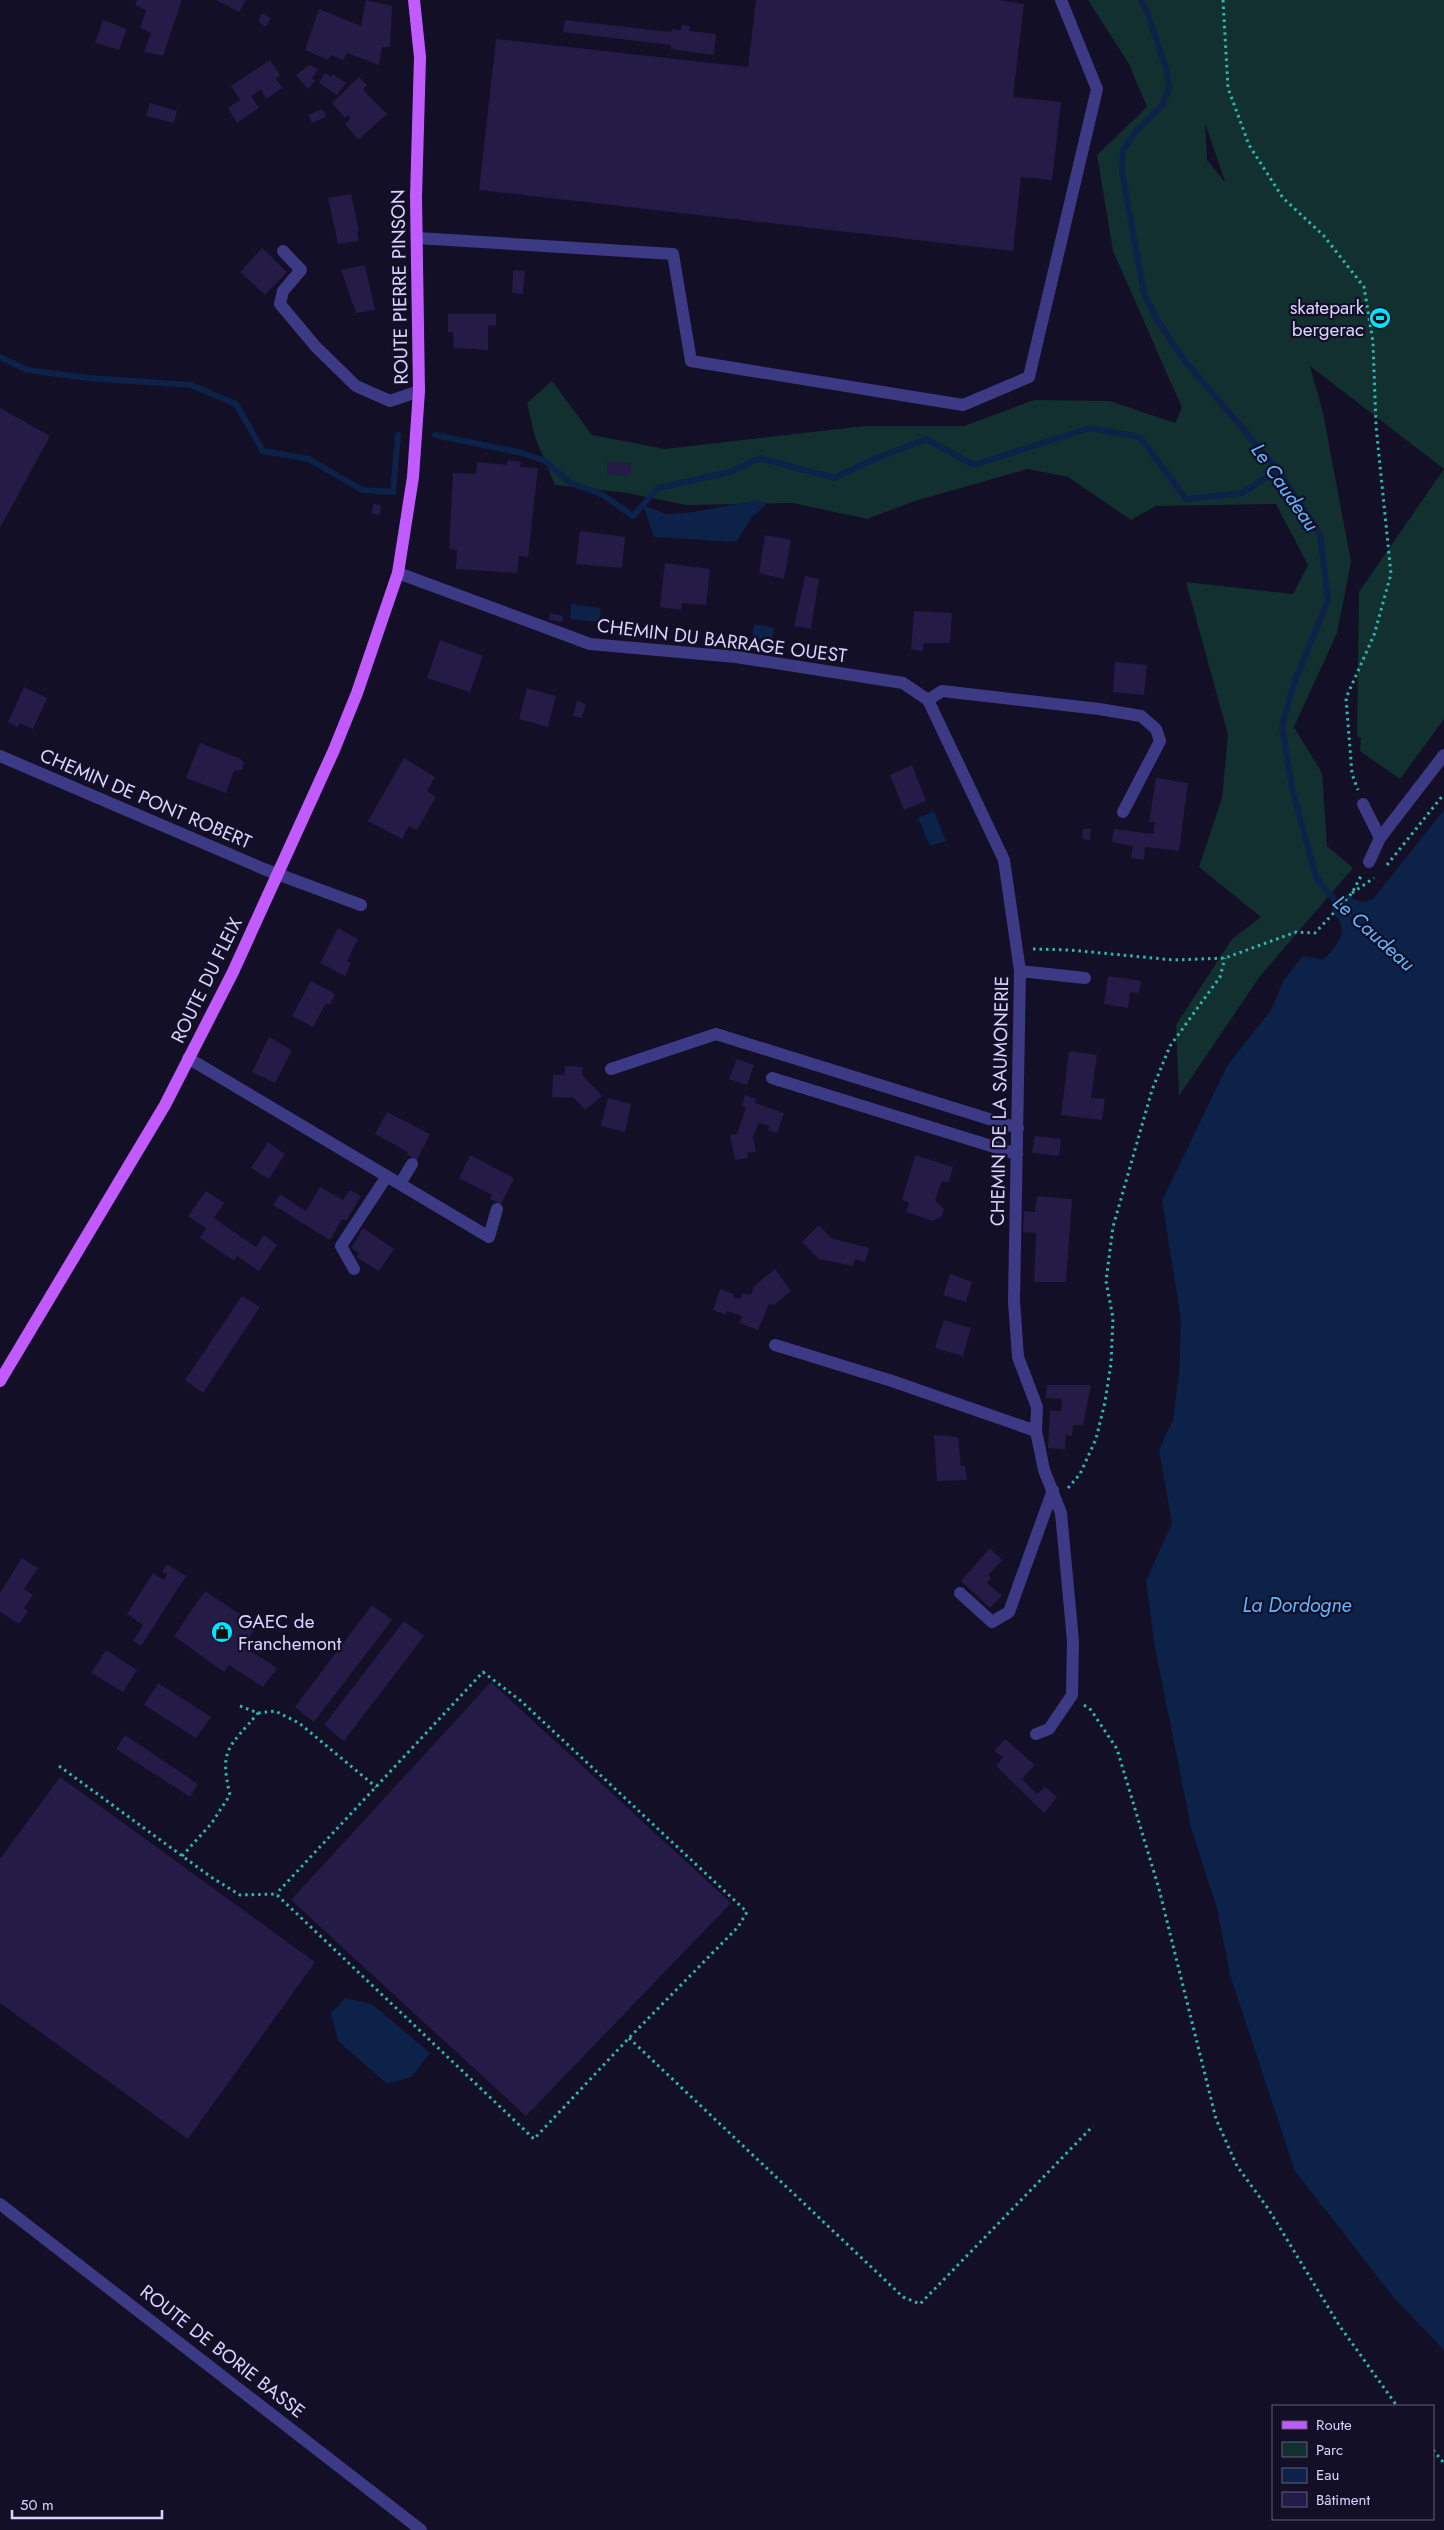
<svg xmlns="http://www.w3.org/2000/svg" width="1444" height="2530" viewBox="0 0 1444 2530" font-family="Jost,sans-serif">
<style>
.green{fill:#12302f;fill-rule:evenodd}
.water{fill:#0c2248}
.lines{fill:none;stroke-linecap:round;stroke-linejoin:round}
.stream{stroke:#0c2248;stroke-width:6}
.building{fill:#241b47}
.path{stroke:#2fb8b0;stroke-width:3;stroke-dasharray:2.5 4;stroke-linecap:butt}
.minor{stroke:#3d3a85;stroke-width:12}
.major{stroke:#c25bff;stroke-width:12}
.labels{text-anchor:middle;stroke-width:4.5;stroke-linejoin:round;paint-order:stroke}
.street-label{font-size:19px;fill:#d9d4ff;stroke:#130f26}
.poi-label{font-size:19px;fill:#d9d4ff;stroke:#130f26;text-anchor:end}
.water-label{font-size:20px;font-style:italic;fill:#62b6ff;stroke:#130f26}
</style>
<rect width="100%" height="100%" fill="#130f26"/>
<!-- green -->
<path class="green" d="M1088,0h356v719l-44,60 -40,-28 1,-13 -4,-2 2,-144 85,-123 -134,-103 13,47 28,149 -14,71 -43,94 28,46 5,73 26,22 -93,108 -81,120 -3,-71 56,-86 29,-22 -62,-50 23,-69 6,-63 -42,-153 107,12 15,-29 -32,-61 -120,2 -25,14 -63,-43 -40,-8 -113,32 -48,18 -74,-16 -107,2 -59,-12 -72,-8 -20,-48 -8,-34 25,-22 40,54 73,14 200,-23h99l70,-26 76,1 65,22 7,-15 -69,-157 -16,-96 50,-48 -18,-43zM1205,123l20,58h-1l-17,-21z"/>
<!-- water -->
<path class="water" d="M758,500l8,5 -14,12 -16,25 -82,-5 -11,-32 23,9 28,-2z
M571,604l30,4 -2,14 -29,-3z
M754,624l20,4 -2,13 -20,-4z
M1444,810v1540l-49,-51 -100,-128 -64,-193 -14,-69 -26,-82 -36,-179 -9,-67 26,-58 -13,-73 14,-30 6,-46 2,-55 -19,-118 65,-135 44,-56 13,-30 19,-24 20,4c16,-17 29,-30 8,-49l15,-17c9,5 16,11 27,5z
M934,811l12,30 -16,5 -12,-28z
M345,1998l27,6 58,49 -19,24 -24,7 -49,-43 -7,-28z"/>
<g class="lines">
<!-- stream -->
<path class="stream" d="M1140,0l7,11 19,57 3,19 -6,17 -28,28 -12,18 -1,22 22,122 13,26 27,40 94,110 42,64 8,66 -35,86 -11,40 10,62 24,89 26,32
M0,357l27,13 61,8 103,7 45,19 27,47 46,8 53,31 31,2 5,-57
M435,435l87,18 23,8 26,22 32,12 30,21 25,-28 72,-16 30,-14 74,20 36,-17 56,-22 48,26 116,-37 50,9 46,62 56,-6 36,-23"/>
</g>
<!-- building -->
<path class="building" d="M137,0h45l-19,56 -19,-4 7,-19 -11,-5 6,-18 -11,-5z
M216,0h30l-7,12z
M366,0l26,6 -2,41h-8l-3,18 -32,-12 -4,7 -12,-5 -3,5 -23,-10 14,-41 42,17z
M756,0h242l26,4 -11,93 48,5 -9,78 -31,-3 -8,74 -534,-61 17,-151 252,28z
M262,13l9,5 -5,9 -8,-5z
M103,20l24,9 -8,21 -24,-7z
M565,20l106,12 2,-3 8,1 1,-5 8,1 -1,5 27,3 -2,21 -43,-6v-4l-108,-13z
M270,60l10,15 -4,4 6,9 -16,11 -5,-10 -10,7 8,12 -22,15 -9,-15 12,-8 -9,-14z
M309,65l9,4 -6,9 3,3 -7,8 -12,-14z
M325,73l6,4 2,-3 13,9 -9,12 -18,-12z
M359,77l8,8 -4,5 24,24 -29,26 -13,-16 6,-6 -3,-3 -3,3 -13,-15z
M150,103l27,8 -3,12 -28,-7z
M322,109l4,8 -14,6 -4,-8z
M351,194l8,37 -2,1 2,9 -21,3 -10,-46z
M262,248l25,24 -22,23 -25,-23z
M365,265l10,45 -19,3 -15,-43z
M513,270l12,1 -2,23 -11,-1z
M448,314h48v11l-8,1v24l-34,-2 -1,-16h-5z
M0,408l50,28 -50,92z
M508,460l13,2 -1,5 18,1 -10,89 -9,-1 -2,17 -61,-4 1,-19 -8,-1 4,-76 23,1 1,-12 30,3z
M607,461l24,2 -1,13 -23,-2z
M373,504l8,1 -1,10 -8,-1z
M580,531l45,6 -3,31 -46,-4z
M765,535l26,5 -7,39 -25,-6z
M665,563l45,6 -4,36 -24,-2 -1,7 -21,-3z
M805,576l14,3 -8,50 -17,-3z
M914,611l38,2 -2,30h-26l-1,8 -12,-1z
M550,613l13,3 -1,6 -13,-2z
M440,640l43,16 -13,36 -43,-14z
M1115,662l32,3 -3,30 -31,-3z
M24,687l23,11 -14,31 -13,-6 -2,4 -10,-5z
M527,688l29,8 -8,31 -29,-8z
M577,701l9,3 -4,14 -9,-2z
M200,743l41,16 3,4 -2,7 -8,1 -8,22 -40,-15z
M404,758l31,19 -8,14 9,6 -19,33 -8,-4 -7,13 -34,-18z
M912,765l14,36 -22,9 -14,-35z
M1156,778l32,5 -9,68 -34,-4 -1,13 -13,-2 2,-12 -21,-4 2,-13 39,5 2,-12h-6z
M1083,829h8l-1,11 -8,-1z
M338,928l20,11 -11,22 4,2 -6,13 -25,-13z
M1108,976l33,5 -2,12 -9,-1 -2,16 -24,-4z
M311,981l24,13 -5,11 -4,-2 -13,24 -21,-11z
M269,1037l23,13 -17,33 -23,-11z
M1069,1051l28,4 -6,43 14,1 -3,21 -41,-5z
M737,1059l17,6 -7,20 -18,-6z
M565,1066l18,1 -1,8 20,21 -17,14 -11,-12 -22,-1 1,-22h11z
M745,1095l11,4 -1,4 29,10 -7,20 -9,-3 2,-4 -11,-3 -6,14 3,15 -9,1 1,5 -13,2 -5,-25 7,-1 9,-26 -4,-2z
M608,1098l23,6 -6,28 -24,-6z
M387,1112l43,22 -13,26 -10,-5 1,-3 -33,-18z
M1035,1136l26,3 -2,17 -27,-3z
M268,1142l17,12 -16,25 -18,-11z
M470,1155l44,23 -13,26 -11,-5 2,-4 -33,-17z
M915,1155l38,12 -4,15 -7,-1 -7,19 9,9 -2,7 -9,5 -27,-9 3,-9 -7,-3z
M320,1187l23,13 7,-10 11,6 -15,25 -4,-2 -12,21 -57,-35 7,-11 26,17z
M206,1191l18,12 -10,15 42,29 8,-12 13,10 -18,26 -22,-15 -3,5 -34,-23 6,-10 -18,-12z
M1037,1196l35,3 -6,83h-32l2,-49 -13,-1 1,-21 11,1z
M819,1225l12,13 38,10 -4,14 -10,-3 -2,7 -34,-7 -17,-17z
M363,1228l31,21 -15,22 -23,-14 3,-4 -8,-5z
M775,1269l16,22 -17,14 -5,-1 -11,26 -19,-7 3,-7 -15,-5 -1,4 -13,-5 7,-21 13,5v3l7,2 3,-6 8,2 3,-9z
M950,1274l22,8 -6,20 -23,-7z
M242,1296l18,11 -57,86 -18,-13z
M944,1320l27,8 -8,28 -28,-8z
M1047,1385h44l-8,40h-10l-1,11 -6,-1 -1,14 -17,-1 2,-37h11l1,-12 -16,-1z
M934,1435l24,2 3,29h4l2,14 -30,1z
M990,1548l12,12 -14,15 3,3 -4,5 15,13 -12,12 -29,-27z
M22,1558l16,10 -14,21 9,6 -9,13 4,3 -9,13 -19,-12v-19z
M167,1564l19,12 -45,70 -8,-5 10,-16 -16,-11 26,-41 11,7 3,-5 -5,-4z
M205,1591l52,35 -13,21 33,21 -14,19 -34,-22 -5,7 -50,-36z
M372,1605l20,15 -78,102 -19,-15z
M404,1621l20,15 -80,105 -20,-16z
M106,1650l31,20 -14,22 -32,-19z
M491,1682l240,221 -205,213 -235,-216z
M158,1683l53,34 -15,21 -52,-33z
M125,1735l73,49 -8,13 -74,-48z
M1005,1739l30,26 -13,14 15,15 8,-7 12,10 -13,16 -48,-47 7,-9 -9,-6z
M60,1777l255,185 -127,177 -188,-136v-144z"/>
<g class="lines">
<!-- path -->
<path class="path" d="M1223,0l5,88 21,57 34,53 41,38 40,51 9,55 3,84 15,148 -17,61 -28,63 6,76 6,16
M1387,865l57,-71
M1352,893l22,-15
M1033,949l37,1 103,10 52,-2 71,-26 19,1 37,-40 9,-17
M1068,1488l12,-14 16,-35 9,-37 6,-39 2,-45 -7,-37 7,-54 39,-137 18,-44 50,-69 5,-19
M1084,1705l7,5 26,39 42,140 57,230 21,47 32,44 70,115 58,81
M240,1706l18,7 17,-2 24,12 77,64
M59,1766l152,111 29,18 36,-1 258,245 95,-101 109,-111 9,-15 -226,-211 -38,-29 -207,222
M182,1856l29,-32 19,-29c-11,-47 -1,-47 28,-82
M629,2038l274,259 17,7 173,-178
M1433,2450l11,13"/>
<!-- minor -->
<path class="minor" d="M417,238l256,16 18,107 272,44 66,-28 68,-288 -36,-89
M283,251l18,19 -18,21 -3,13 36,43 40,39 34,15 29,-10
M398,573l192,71 146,13 167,26 25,17
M928,700l76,160 16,111 -6,330 4,56 19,50 -1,24 8,39 17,43 12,128 -1,54 -23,34 -13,5
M928,700l14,-9 157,18 42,7 15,13 4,12 -37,71
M0,756l264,113 97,36
M1363,804l17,34
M1369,862l11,-24 64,-83
M1020,971l65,7
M188,1058l301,179 8,-28
M611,1069l105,-35 302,94
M772,1078l245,76
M400,1184l12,-20
M354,1269l-13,-23 46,-70
M775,1345l117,36 144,50
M960,1593l32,29 17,-10 44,-122
M0,2204l421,326"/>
<!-- major -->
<path class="major" d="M0,1381l165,-276 68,-133 101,-222 23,-57 41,-120 15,-96 6,-86 -3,-194 4,-140 -6,-57"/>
</g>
<!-- icons -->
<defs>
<g id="stadium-disc" transform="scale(1.125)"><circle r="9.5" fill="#00e5ff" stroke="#130f26"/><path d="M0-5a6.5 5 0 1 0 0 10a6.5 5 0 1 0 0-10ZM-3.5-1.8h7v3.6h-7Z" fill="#111"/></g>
<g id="shop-disc" transform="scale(1.125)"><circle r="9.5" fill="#00e5ff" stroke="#130f26"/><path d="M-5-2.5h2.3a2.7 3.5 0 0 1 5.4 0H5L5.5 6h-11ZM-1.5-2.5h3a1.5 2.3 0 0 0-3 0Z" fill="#111"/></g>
</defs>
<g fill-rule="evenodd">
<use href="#stadium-disc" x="1380" y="318"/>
<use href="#shop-disc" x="222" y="1632"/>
</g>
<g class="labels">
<!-- street labels -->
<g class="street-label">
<text transform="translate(399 287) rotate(-91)" y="7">ROUTE PIERRE PINSON</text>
<text transform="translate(722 640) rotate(7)" y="7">CHEMIN DU BARRAGE OUEST</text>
<text transform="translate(146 798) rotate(23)" y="7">CHEMIN DE PONT ROBERT</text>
<text transform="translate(206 980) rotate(-64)" y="7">ROUTE DU FLEIX</text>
<text transform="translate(999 1101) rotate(-89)" y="7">CHEMIN DE LA SAUMONERIE</text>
<text transform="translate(223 2351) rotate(38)" y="7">ROUTE DE BORIE BASSE</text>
</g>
<!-- poi labels -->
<g class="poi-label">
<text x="1364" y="314">skatepark<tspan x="1364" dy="22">bergerac</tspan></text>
<text x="238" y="1628" text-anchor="start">GAEC de<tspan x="238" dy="22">Franchemont</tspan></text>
</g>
<!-- water labels -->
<g class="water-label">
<text transform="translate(1285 487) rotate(55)" y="7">Le Caudeau</text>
<text transform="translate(1374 933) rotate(42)" y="7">Le Caudeau</text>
<text x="1297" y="1612">La Dordogne</text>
</g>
</g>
<!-- legend -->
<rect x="1272" y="2405" width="162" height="115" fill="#130f26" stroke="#625e7d"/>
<rect x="1282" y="2421" width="25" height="8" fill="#c25bff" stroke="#625e7d"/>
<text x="1316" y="2430" font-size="15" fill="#d9d4ff">Route</text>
<rect x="1282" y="2442" width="25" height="15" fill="#12302f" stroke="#625e7d"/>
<text x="1316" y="2455" font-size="15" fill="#d9d4ff">Parc</text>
<rect x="1282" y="2468" width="25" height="15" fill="#0c2248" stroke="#625e7d"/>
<text x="1316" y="2480" font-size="15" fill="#d9d4ff">Eau</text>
<rect x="1282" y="2492" width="25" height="15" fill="#241b47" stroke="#625e7d"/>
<text x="1316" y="2505" font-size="15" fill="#d9d4ff">Bâtiment</text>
<!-- scale -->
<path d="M12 2510v8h150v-8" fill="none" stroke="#d9d4ff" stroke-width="2.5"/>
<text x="20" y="2510" font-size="15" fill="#d9d4ff" stroke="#130f26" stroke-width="4" paint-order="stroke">50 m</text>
</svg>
